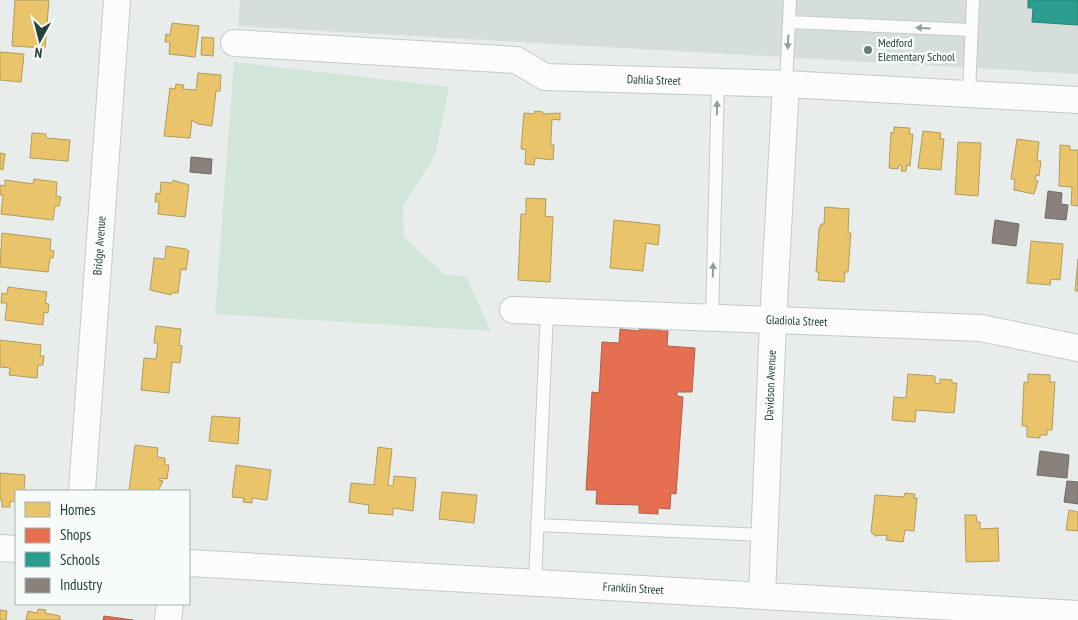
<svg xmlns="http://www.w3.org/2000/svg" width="1078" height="620" viewBox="0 0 1078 620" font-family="'PT Sans Narrow',sans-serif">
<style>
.built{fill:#d6dedb}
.green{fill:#d1e6d8}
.homes{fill:#e9c46a;stroke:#ae9d5c}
.shops{fill:#e76f51;stroke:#ac624a}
.schools{fill:#2a9d8f;stroke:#288276}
.industry{fill:#8a817c;stroke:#6b6e68}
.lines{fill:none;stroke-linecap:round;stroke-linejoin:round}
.service-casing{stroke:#c5cac8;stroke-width:14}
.minor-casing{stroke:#c5cac8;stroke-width:28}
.service{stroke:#fcfcfc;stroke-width:12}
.minor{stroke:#fcfcfc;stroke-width:26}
.oneway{fill:#909f9b}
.poi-dot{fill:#697e78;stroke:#f7fbf9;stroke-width:2}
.labels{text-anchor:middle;stroke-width:5;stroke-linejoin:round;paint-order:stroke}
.poi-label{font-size:12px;fill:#24423a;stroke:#f7fbf9;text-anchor:start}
.street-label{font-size:12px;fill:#24423a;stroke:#f7fbf9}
</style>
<rect width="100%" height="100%" fill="#e8edeb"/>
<!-- built -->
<path class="built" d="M240,0h838v74l-840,-48z"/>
<!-- green -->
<path class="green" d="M234,62l215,25 -14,68 -32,51 1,31 40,37 22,3 25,54 -276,-17z"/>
<!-- homes -->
<path class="homes" d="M15,0h34l-4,48 -33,-2z
M172,23l27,3 -4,31 -26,-3 1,-12h-5l1,-8 4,1z
M202,37l12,1 -1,18 -12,-1z
M0,52l24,2 -3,28 -21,-2z
M198,73l23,2 -1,16h-4l-4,35 -14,-2 -6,-4 -2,18 -26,-2 6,-48 5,1 1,-5 8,1 -1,4 13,1z
M535,111l8,1v2l17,-1v7l-8,-1 -1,18v8h3l-1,15 -18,-2 -1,7 -9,-1 1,-14 -5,-1 3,-36 10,1z
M894,127l16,1 -1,6h4l-3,32 -3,-1 -1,6h-5l1,-5 -3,-1 -1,4 -9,-1 2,-36 3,1z
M923,131l18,2 -1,6h4l-3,31 -23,-2z
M32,133l14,1v4l24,2 -2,21 -38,-3z
M1017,139l22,3 -2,19h4l-2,15 -3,-1 -1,5 3,1 -4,13 -20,-4 1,-11h-4z
M958,142l23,1 -3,53 -23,-2z
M1060,145l10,1v4h8v56l-7,-1 1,-18 -13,-1z
M0,153l5,1 -2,16 -3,-1z
M34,179l23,3 -1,14 5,1 -2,9h-4l-2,14 -52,-6 2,-19h-3v-10l5,1v-6l28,4z
M173,180l16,5 -4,32 -27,-3 1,-12h-4l1,-9 4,1 1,-12 12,1z
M526,198l20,1 -1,17 8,1 -3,65 -32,-2 3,-66h5z
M825,207l24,2 -1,24h3l-3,39h-3l-1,10 -26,-2 1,-8h-3l3,-43 2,-5h3z
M614,220l46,5 -2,20 -12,-2 -3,28 -33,-3z
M2,233l49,6 -1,11 4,1 -1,7h-3l-2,14 -48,-5z
M1031,241l32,3 -3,36 -9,-1 -1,6 -23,-2z
M166,246l20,3 3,2 -3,19 -5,-1 -3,24h-6l-1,2 -21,-5 4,-32 11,1z
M1078,259v32h-3z
M8,287l39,5 -2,11 4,1 -1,9 -4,-1 -1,13 -38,-5 2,-17h-6l1,-10 5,1z
M156,326l25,3 -2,16 3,1 -2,17 -8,-1 -3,31 -28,-3 3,-32 12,1 2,-16h-4z
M0,340l41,5 -1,11h4l-1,9h-5l-1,13 -28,-3 1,-7 -10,-1z
M908,374l27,2v7l5,1v-5l12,1v3h5l-3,30 -38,-3 -1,12 -23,-2 2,-23 12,1z
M1028,374l22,1v7h5l-3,48h-5v5h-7v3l-13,-1v-11h-5l2,-44 4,1z
M212,416l28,2 -2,26 -29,-3z
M135,445l23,3 -1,9 8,1v7h4l-2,14 -8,-1v2l4,1 -5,10h-29z
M378,447l14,2 -4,36 5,1 1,-10 22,2 -3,33 -20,-3v7l-25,-2 1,-8 -20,-3 2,-19 23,2z
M236,465l35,5 -4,30 -15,-2v5l-9,-1 1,-4 -12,-1z
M0,473l25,2 -1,16h-8v11l-6,-1v6h-8v-7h-2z
M442,492l35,3 -3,28 -35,-4z
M905,493l10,1 -1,4h3l-3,33 -9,-1 -2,12 -17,-2 1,-5 -12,1 -4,-4 4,-37 29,2z
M1069,510l9,2v19l-12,-1z
M965,515h11l1,7h3v7l18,-1 1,33 -33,1z
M38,609l8,1 -1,3 15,3v4h-34l2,-9 9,2z
M0,610l7,1 -1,9h-6z"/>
<!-- shops -->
<path class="shops" d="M640,326l20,2v3h8l-1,15 28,2 -3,44h-15v4l6,1 -7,97 -5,-1 -1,16 -12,-1v6l-19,-1v-8l-43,-1 1,-14h-11l6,-98 7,1 3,-51 17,1 1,-14 19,2z
M104,616l29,4h-30z"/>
<!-- schools -->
<path class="schools" d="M1028,0h50v25l-46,-3 1,-14h-5z"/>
<!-- industry -->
<path class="industry" d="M191,157l21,2 -1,15 -21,-2z
M1048,191l14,2 -1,11 7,1 -2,15 -21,-2z
M995,220l24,4 -3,22 -24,-3z
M1040,451l29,4 -2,23 -30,-3z
M1067,481l11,1v22l-14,-2z"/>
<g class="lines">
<!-- service casing -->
<g class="service-casing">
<path id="service" d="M789,22l183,8
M786,84l4,-84
M969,93l4,-93
M712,319l6,-237
M537,525l227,10
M535,582l12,-270"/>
</g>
<!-- minor casing -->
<g class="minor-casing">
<g id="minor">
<path id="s1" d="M234,43l282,17 29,17 241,7 292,16"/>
<path id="s2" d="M513,310l468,18 97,20"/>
<path id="s3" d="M82,491l35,-491"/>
<path d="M0,548l16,1"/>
<path id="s4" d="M189,563l889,51"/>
<path id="s5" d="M762,596l11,-275 13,-237"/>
<path d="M168,620l2,-16"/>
</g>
</g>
<!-- service -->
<use href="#service" class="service"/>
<!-- minor -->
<use href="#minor" class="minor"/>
</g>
<!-- one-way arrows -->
<defs><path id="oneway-solid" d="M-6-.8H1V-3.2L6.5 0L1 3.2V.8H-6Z" transform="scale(1.25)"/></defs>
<g class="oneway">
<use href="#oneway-solid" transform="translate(923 28) rotate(-177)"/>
<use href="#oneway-solid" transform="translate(788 42) rotate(93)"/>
<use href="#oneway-solid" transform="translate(717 108) rotate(-89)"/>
<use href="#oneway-solid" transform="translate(713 270) rotate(-88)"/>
</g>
<!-- markers -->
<circle class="poi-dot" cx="868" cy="50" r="5"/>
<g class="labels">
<!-- poi labels -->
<g class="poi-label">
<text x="878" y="47">Medford<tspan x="878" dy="14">Elementary School</tspan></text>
</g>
<!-- street labels -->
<g class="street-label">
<text dy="4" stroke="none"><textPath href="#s1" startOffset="425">Dahlia Street</textPath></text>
<text dy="4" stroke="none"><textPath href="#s3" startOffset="246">Bridge Avenue</textPath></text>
<text dy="4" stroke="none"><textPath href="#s2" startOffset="284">Gladiola Street</textPath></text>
<text dy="4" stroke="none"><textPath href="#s5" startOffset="211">Davidson Avenue</textPath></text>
<text dy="4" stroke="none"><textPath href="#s4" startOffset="445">Franklin Street</textPath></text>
</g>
</g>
<!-- legend -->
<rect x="15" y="490" width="175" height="115" fill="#f7fbf9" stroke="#a3b1ad"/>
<rect x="25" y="502" width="25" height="15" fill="#e9c46a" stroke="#a3b1ad"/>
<text x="60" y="515" font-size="15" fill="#24423a">Homes</text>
<rect x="25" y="528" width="25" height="15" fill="#e76f51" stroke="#a3b1ad"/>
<text x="60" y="540" font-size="15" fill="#24423a">Shops</text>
<rect x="25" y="552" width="25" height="15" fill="#2a9d8f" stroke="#a3b1ad"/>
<text x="60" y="565" font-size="15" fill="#24423a">Schools</text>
<rect x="25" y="578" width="25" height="15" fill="#8a817c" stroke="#a3b1ad"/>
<text x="60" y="590" font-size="15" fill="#24423a">Industry</text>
<!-- north arrow -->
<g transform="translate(40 40) rotate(187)" stroke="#f7fbf9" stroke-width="4" paint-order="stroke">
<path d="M0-4L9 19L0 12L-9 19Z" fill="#24423a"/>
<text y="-8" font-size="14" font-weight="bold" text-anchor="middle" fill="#24423a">N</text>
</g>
</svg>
